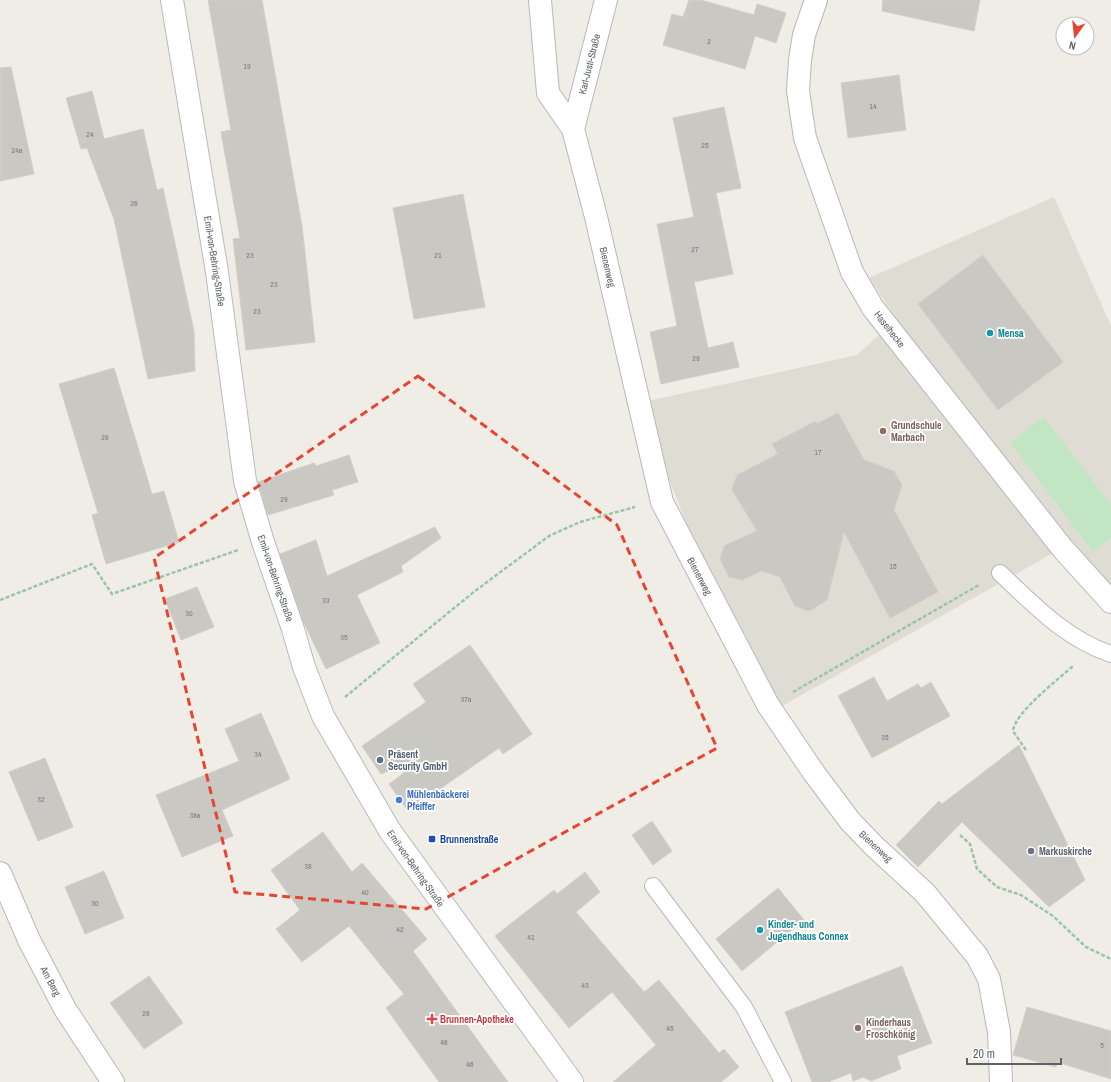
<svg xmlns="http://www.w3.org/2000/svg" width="1111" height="1082" viewBox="0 0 1111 1082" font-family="'Archivo Narrow',sans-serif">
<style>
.education{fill:#dfdcd3}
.garden{fill:#c2e6c3}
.building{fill:#cac8c3;stroke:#d4cfc4}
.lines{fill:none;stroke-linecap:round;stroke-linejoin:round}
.lane-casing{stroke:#b6b8bc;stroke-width:18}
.street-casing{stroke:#b6b8bc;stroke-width:24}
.secondary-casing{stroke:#b7babf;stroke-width:24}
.path{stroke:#9ac5a8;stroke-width:2.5;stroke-dasharray:4 2;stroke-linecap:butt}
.lane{stroke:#fff;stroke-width:16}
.street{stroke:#fff;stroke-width:22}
.secondary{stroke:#fff;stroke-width:22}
.marked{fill:none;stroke:#e74533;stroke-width:3;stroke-dasharray:8 5;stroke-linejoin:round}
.culture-dot{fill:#0f9aa8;stroke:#fff;stroke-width:1.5}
.education-dot{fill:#8d6e63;stroke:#fff;stroke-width:1.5}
.service-dot{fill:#5c6f8a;stroke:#fff;stroke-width:1.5}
.shop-dot{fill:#3f7fe0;stroke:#fff;stroke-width:1.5}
.transit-dot{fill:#1a4fb4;stroke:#fff;stroke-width:1.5}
.worship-dot{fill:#6b7280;stroke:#fff;stroke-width:1.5}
.health-dot{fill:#e0444e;stroke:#fff;stroke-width:1.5}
.labels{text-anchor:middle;stroke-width:3.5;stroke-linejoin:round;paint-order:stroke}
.number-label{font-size:8px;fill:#787b7d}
.street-label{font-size:10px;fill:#5d6166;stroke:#fff}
.culture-label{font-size:10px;font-weight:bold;fill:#0d838f;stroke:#fff;text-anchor:start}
.education-label{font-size:10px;font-weight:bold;fill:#785e54;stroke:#fff;text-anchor:start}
.service-label{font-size:10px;font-weight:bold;fill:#4e5e75;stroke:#fff;text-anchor:start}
.shop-label{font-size:10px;font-weight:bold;fill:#366cbe;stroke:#fff;text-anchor:start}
.transit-label{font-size:10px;font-weight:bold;fill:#164399;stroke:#fff;text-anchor:start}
.worship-label{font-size:10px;font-weight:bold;fill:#5b616d;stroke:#fff;text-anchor:start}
.health-label{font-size:10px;font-weight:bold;fill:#be3a42;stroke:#fff;text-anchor:start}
</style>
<rect width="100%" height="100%" fill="#efede5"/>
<!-- education -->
<path class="education" d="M1054,197l57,129v260l-40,-43 -289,163 -80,-143 -40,-102 -14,-60 209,-46 40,-36 -28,-41z"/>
<!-- garden -->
<path class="garden" d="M1044,417l67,88v33l-18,14 -83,-110z"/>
<!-- building -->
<path class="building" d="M208,0h54l40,226 13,116 -69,8 -13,-111 7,-1 -19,-106 10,-2z
M689,0h12l53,15 3,-11 29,9 -10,30 -21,-7 -10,33 -82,-24 9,-31 11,3z
M883,0h97l-6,31 -92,-20z
M11,67l23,107 -34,7v-113z
M899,75l7,55 -58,8 -7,-55z
M92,91l12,48 39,-10 14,61 6,-2 31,143 1,40 -47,8 -34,-160 -27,-71 -6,1 -15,-51z
M724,107l17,81 -25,5 17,81 -39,8 14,66 25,-6 6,25 -78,17 -11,-52 27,-6 -20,-102 37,-7 -21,-99z
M463,194l22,113 -71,12 -21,-111z
M983,255l80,107 -65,48 -80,-106z
M114,368l38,126 12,-3 15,51 -73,22 -14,-49 6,-2 -39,-129z
M838,413l26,47 30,11 8,14 -8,25 44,82 -48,26 -46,-86 -17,68 -18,11 -14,-5 -15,-29 -19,-6 -19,9 -13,-3 -9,-18 4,-13 33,-15 -25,-41 5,-15 41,-21 -6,-10 44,-23 1,3z
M349,455l9,27 -26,8 2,5 -66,20 -10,-33 56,-19 2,3z
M435,527l6,11 -40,28 2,6 -46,23 23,48 -54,26 -22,-46 -24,-69 36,-14 11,36z
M197,587l17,40 -33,13 -16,-41z
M470,645l62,89 -29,20 -4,-6 -91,63 -19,-27 15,-11 -4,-7 -19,8 -19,-28 64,-44 -13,-18z
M874,677l13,24 31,-17 3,4 10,-6 19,34 -78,42 -34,-62z
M261,713l29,66 -68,31 11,26 -51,21 -26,-62 83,-34 -14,-32z
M1019,745l66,135 -36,27 -87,-85 -44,45 -22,-22 43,-44 3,3z
M45,758l28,69 -35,14 -29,-69z
M652,821l20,30 -19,14 -21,-30z
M323,832l29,40 10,-9 65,76 -14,12 95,131h-69l-53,-74 18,-14 -55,-68 -47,36 -26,-33 24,-19 -29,-40z
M104,871l20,47 -39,16 -20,-47z
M585,872l15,20 -24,20 68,80 15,-12 60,73 5,-4 15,18 -18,15h-108l43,-37 -44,-53 -43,36 -74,-92 59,-46 3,4z
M778,888l26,32 -62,51 -26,-32z
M902,966l30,77 -35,13 4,13 -30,12 -8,-4 -10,4 -2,-8 -23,9h-16l-27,-70z
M149,976l34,47 -39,26 -34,-46z
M1027,1007l84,24v48l-54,-17 -1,5 -43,-12z"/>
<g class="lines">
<!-- lane casing -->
<g class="lane-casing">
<path id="lane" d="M1000,573c34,32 66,66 111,81
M653,886l91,121 39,75"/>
</g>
<!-- street casing -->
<g class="street-casing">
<path id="street" d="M540,0l8,93 25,36 23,88 66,285 106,203 46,68 36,48 24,25 51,47 52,63 12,23 10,53 2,50
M816,0l-12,35 -4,25 -2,31 7,47 47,134 21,36 190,241 48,53
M573,129l33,-129
M0,873l29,67 36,69 48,73"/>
</g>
<!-- secondary casing -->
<g class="secondary-casing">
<path id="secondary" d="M172,0l45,272 28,209 18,61 29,84 12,41 19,49 67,115 182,251"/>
</g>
<!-- path -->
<path class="path" d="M0,600l92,-36 20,30 126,-44
M793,692l186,-107
M345,697l130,-106 74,-55 31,-14 55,-15
M1026,750l-13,-19c2,-19 46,-52 61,-66
M960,835l10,9 7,25 20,18 24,8 32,21 33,31 25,12"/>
<!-- lane -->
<use href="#lane" class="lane"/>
<!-- street -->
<use href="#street" class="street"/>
<!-- secondary -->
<use href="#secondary" class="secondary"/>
</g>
<!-- marked area -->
<path class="marked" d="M418,376l199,149 100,223 -291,161 -191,-17 -81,-334z"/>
<!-- markers -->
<g class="culture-dot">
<circle cx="990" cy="333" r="4"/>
<circle cx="760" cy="930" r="4"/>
</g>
<g class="education-dot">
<circle cx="883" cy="431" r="4"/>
<circle cx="858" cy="1028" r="4"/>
</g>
<circle class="service-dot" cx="380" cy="760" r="4"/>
<circle class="shop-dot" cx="399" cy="800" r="4"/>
<rect class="transit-dot" x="428" y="835" width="8" height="8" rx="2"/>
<circle class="worship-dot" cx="1031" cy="851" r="4"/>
<path class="health-dot" d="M430 1013h4v4h4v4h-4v4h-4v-4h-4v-4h4z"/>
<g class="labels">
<!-- number labels -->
<g class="number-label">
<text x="709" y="44">2</text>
<text x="247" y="69">19</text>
<text x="873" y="109">14</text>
<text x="90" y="137">24</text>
<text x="705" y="148">25</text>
<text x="17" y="153">24a</text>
<text x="134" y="206">26</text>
<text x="695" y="252">27</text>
<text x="250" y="258">23</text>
<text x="438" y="258">21</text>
<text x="274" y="287">23</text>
<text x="257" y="314">23</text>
<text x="696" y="361">29</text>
<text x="105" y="440">28</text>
<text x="818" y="455">17</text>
<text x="284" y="502">29</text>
<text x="893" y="569">15</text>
<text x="326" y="603">33</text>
<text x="189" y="616">30</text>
<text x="344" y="640">35</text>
<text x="466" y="702">37a</text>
<text x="885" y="740">35</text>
<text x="258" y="757">34</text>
<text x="41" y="802">32</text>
<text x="195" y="818">38a</text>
<text x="308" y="869">38</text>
<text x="365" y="895">40</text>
<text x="95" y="906">30</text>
<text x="400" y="932">42</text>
<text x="531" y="940">41</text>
<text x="585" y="988">43</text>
<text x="146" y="1016">28</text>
<text x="670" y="1031">45</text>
<text x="444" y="1045">46</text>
<text x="1102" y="1048">5</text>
<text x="470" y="1067">46</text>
</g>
<!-- street labels -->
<g class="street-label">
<text transform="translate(589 64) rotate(-76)" y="4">Karl-Justi-Straße</text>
<text transform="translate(215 261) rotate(81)" y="4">Emil-von-Behring-Straße</text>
<text transform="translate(608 267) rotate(77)" y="4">Bienenweg</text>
<text transform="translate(890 329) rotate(52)" y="4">Haselhecke</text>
<text transform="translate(700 576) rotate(62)" y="4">Bienenweg</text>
<text transform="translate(276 578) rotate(71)" y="4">Emil-von-Behring-Straße</text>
<text transform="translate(876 846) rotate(43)" y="4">Bienenweg</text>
<text transform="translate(416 868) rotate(55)" y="4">Emil-von-Behring-Straße</text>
<text transform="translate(51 981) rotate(62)" y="4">Am Berg</text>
</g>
<!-- culture labels -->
<g class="culture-label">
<text x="998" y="337">Mensa</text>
<text x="768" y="928">Kinder- und<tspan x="768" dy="12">Jugendhaus Connex</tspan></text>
</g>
<!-- education labels -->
<g class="education-label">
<text x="891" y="429">Grundschule<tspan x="891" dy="12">Marbach</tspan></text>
<text x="866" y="1026">Kinderhaus<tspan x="866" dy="12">Froschkönig</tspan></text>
</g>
<!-- service labels -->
<g class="service-label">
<text x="388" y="758">Präsent<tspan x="388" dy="12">Security GmbH</tspan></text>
</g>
<!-- shop labels -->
<g class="shop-label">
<text x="407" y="798">Mühlenbäckerei<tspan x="407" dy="12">Pfeiffer</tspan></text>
</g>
<!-- transit labels -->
<g class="transit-label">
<text x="440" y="843">Brunnenstraße</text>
</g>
<!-- worship labels -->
<g class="worship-label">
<text x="1039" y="855">Markuskirche</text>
</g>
<!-- health labels -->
<g class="health-label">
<text x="440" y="1023">Brunnen-Apotheke</text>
</g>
</g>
<!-- north arrow -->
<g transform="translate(1075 36) rotate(195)"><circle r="19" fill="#ffffff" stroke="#bec0c2"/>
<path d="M0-3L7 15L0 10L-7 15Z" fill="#e74533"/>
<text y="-6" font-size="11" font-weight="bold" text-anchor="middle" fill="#5d6166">N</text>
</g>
<!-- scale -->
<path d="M967 1058v6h94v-6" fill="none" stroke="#5d6166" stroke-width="2"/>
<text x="973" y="1058" font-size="12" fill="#5d6166" stroke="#ffffff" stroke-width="3" paint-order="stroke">20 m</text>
</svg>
